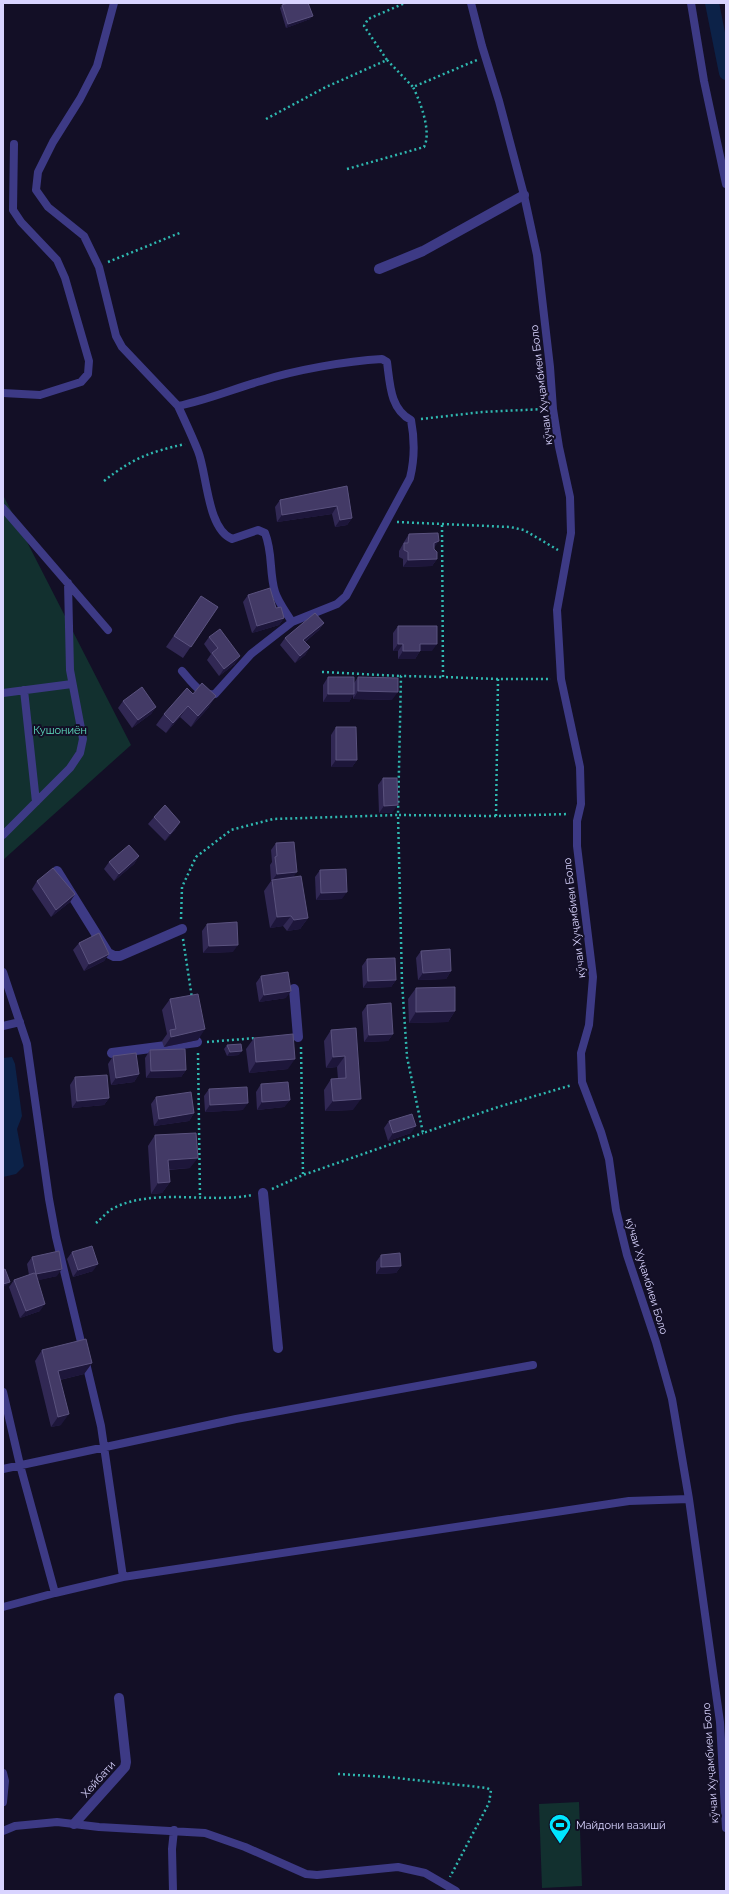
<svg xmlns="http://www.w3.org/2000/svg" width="729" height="1894" viewBox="0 0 729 1894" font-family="Raleway,sans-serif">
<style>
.green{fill:#12302f}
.water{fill:#0c2248}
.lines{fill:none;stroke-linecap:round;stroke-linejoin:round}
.canal{stroke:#0c2248;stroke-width:14}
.path{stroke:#2fb8b0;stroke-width:2.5;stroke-dasharray:2 3;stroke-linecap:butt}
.service{stroke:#3d3a85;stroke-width:8}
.minor{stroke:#3d3a85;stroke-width:10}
.wall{fill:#312854}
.shaded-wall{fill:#1d163a}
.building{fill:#433a66;stroke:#5a527e}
.labels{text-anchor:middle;stroke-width:4;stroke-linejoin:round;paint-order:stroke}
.street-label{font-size:11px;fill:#d9d4ff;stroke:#130f26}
.park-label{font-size:11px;fill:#5fe0c0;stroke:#130f26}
.poi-label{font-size:11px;fill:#d9d4ff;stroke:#130f26;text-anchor:start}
</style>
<rect width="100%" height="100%" fill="#130f26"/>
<!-- green -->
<path class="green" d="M3,495l128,250 -128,115z
M579,1802l3,84 -40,2 -3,-84z"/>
<!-- water -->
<path class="water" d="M12,1057l3,7 7,52 -5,13 7,37 -8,8 -13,3v-119z"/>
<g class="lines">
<!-- canal -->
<path class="canal" d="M712,3l14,70"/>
<!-- path -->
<path class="path" d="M387,60l26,27
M266,119l60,-32 61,-27 -23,-34 4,-7 37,-16
M347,169l77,-22c8,-15 -4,-46 -11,-60l64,-27
M108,262l74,-30
M421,419l61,-7 62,-3
M104,481c29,-23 46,-29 81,-37
M397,522l113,5 14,3 34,20
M442,525l1,152 55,2h53
M322,672l79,4
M498,679l-2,137 73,-2
M496,816l-98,-1 4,167 5,75 16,76 75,-26 74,-22
M181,919l1,-32 14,-30 35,-27 42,-11 125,-4 3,-139 42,1
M183,939l9,59
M207,1042l49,-4
M301,1047l2,128
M198,1053l2,144
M272,1189l31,-14 120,-42
M96,1223c5,-4 10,-10 16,-14 40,-22 98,-5 140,-14
M338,1774l50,3 99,11 4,2 -2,13 -39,74"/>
<!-- service -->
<path class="service" d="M114,3l-17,63 -17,33 -27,43 -15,30 -2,18 12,17 36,29 15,31 17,69 6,11 56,59c29,-6 55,-17 83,-25 34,-11 85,-20 121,-22l5,3c3,22 3,47 24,58 4,21 4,38 -1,58l-64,118 -9,8 -45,18 -41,32 -36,40c-14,3 -24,-13 -33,-23
M471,3l11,43 17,55 25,94 13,60 13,112 3,42 6,38 11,50 1,36 -14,77 4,69 19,88 1,37 -4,17v25l16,131 -4,48 -8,28 1,29 19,50 8,27 7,51 11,45 29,87 16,57 17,100 31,223 6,106
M691,3l13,78 22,103
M3,393l37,2 41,-13 7,-8 1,-13 -24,-83 -8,-18 -36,-38 -8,-12 1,-66
M178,406c7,15 14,30 20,45 9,22 9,78 34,88l26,-9 7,3c8,20 4,39 10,59 3,10 11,20 17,30
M3,508l105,122
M24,690l12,112
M3,693l69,-9
M3,835l67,-67 10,-15 3,-14 -13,-69 -2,-87
M3,972l24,72 22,155 7,38 45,189 22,151
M3,1026l17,-4
M3,1392l17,73 35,128
M3,1469l233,-50 297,-54
M3,1607l52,-14 68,-16 506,-76 60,-2
M3,1773l2,8 -2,21
M3,1831l12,-5 42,-4 42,5 106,6 40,14 61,27 11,1 81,-8 27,6 31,18
M173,1891l-1,-42 2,-19"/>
<!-- minor -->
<path class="minor" d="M379,269l44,-18 101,-56
M57,871l51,82 6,3h6l62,-27
M294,989l4,48
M112,1053l85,-11
M263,1193l15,155
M74,1824l51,-57 1,-5 -7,-64"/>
</g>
<!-- wall -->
<path class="wall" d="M282,5l28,14 -24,9 -6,-20z
M347,486l5,32 -5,7 -12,2 -3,-13 -55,8 -2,-15 5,-7z
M409,534l25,14 3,11 -5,7 -29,1v-8l-4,-2v-6l4,-7 1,-2z
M248,595l28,13 8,10 -5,7 -27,8 -9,-31z
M201,596l17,11 -35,51 -17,-11z
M324,623l-5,7 -14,12 5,5 -5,8 -10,8 -15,-18 5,-7z
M398,626l34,25h-12l-5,8h-17v-8h-5v-18z
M209,637l26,27 -16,12 -12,-16 4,-6 -7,-10z
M328,677l26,6 4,-6 34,23 -39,-1v-4l-4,7h-26v-17z
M193,694l16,13 -18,20 -11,-10 -14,16 -10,-8 8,-11z
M123,701l33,6 -5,7 -19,14 -14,-20z
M336,727l21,33 -5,7h-21v-32z
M383,778l9,35h-13l-1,-28z
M154,817l26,5 -5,8 -10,11 -17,-17z
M276,843l18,34 14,41 -8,11 -13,2 -4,-5 -13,2 -6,-37 7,-10 -1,-16 2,-3 -1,-12z
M139,856l-5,8 -20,17 -10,-12 5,-7z
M320,870l22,29 -26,1 -1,-23z
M37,881l38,13 -5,8 -19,15 -19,-28z
M207,924l26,28 -30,1 -1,-22z
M79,943l30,11 -5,7 -20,10 -11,-21z
M421,951l30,20 -5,8 -28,1 -2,-22z
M367,959l29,21 -5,7 -28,1 -1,-22z
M261,976l25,22 -27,4 -3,-19z
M416,988l39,23 -7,11 -39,1 -1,-24z
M170,999l28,41 -34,7 -2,-6 5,-7 -5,-24z
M367,1005l26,29 -5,7 -24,1 -2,-30z
M356,1028l-3,82 -28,1 -1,-21 7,-11h7l-1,-12 -11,1 -2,-27 7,-11z
M254,1038l34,31 -39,4 -3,-24z
M227,1045l12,10 -12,1 -3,-7z
M150,1050l36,20 -5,7 -35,1 -1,-20z
M113,1056l26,18 -5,8 -23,3 -3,-21z
M75,1077l34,21 -5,7 -32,3 -2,-23z
M261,1084l29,16 -6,7 -27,3 -1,-18z
M209,1089l34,21 -38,2 -1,-16z
M156,1097l38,16 -5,8 -35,5 -3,-22z
M389,1121l22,12 -23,8 -4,-13z
M155,1135l35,33 -21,2 1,12 -8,11 -11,1 -3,-48z
M72,1252l21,19 -20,6 -6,-18z
M381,1255l20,11 -5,7 -20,1v-12z
M32,1257l25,19 -19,4 2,31 -20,7 -11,-31 5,-7 15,-5 -2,-11z
M42,1350l50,13 -8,11 -24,6 1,45 -10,2 -16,-66z"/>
<!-- shaded-wall -->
<path class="shaded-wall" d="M313,16l-3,3 -24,9 2,-4z
M337,506l-5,8 -55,8 5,-7z
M352,518l-5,7 -12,2 5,-7z
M439,541l-5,7v-5z
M437,559l-5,7 -29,1 5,-7z
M284,618l-5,7 -27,8 5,-7z
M324,623l-5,7 -21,17 5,-7z
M398,644h5l-5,7h-5z
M420,644h17l-5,7h-17z
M310,647l-5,8 -10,8 5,-7z
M403,651h17l-5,8h-17z
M240,656l-5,8 -16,12 5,-7z
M358,691l40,1 -6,8 -39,-1z
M328,694h26l-5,8h-26z
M216,696l-7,11 -18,20 7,-11z
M188,706l-8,11 -14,16 7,-10z
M156,707l-5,7 -19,14 6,-8z
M336,760h21l-5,7h-21z
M398,805l-6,8h-13l5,-7z
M180,822l-5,8 -10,11 5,-7z
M139,856l-5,8 -20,17 5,-7z
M297,872l-5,7 -21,3 6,-8z
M347,892l-5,7 -26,1 5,-7z
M75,894l-5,8 -19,15 5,-7z
M291,916l-8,10 -13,2 7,-11z
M308,918l-8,11 -13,2 7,-11z
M238,945l-5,7 -30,1 6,-7z
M109,954l-5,7 -20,10 5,-7z
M451,971l-5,8 -28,1 5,-7z
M396,980l-5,7 -28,1 5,-7z
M291,991l-5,7 -27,4 5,-7z
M455,1011l-7,11 -39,1 7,-11z
M205,1029l-7,11 -34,7 7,-10z
M393,1034l-5,7 -24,1 5,-7z
M242,1051l-3,4 -12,1 3,-4z
M345,1056l-8,11 -11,1 7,-11z
M295,1059l-7,10 -39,4 7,-11z
M186,1070l-5,7 -35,1 5,-7z
M139,1074l-5,8 -23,3 5,-7z
M109,1098l-5,7 -32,3 5,-7z
M361,1099l-8,11 -28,1 8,-10z
M290,1100l-6,7 -27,3 5,-8z
M248,1103l-5,7 -38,2 5,-7z
M194,1113l-5,8 -35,5 5,-7z
M416,1126l-5,7 -23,8 5,-8z
M198,1158l-8,10 -29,2 7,-10z
M170,1182l-8,11 -11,1 7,-11z
M98,1264l-5,7 -20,6 5,-7z
M401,1266l-5,7 -20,1 5,-7z
M62,1269l-5,7 -26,6 5,-8z
M10,1282l-3,3 -4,2v-3z
M45,1304l-5,7 -20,7 6,-7z
M92,1363l-8,11 -33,8 7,-11z
M69,1414l-8,11 -10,2 7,-10z"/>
<!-- building -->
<path class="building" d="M288,3h20l5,13 -25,8 -6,-19z
M347,486l5,32 -12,2 -3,-14 -55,9 -2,-15z
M438,533l1,8 -5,2v6l3,3v7l-29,1v-8l-4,-2v-7h4l1,-9z
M270,588l6,20 5,-1 3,11 -27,8 -9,-31z
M201,596l17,11 -27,40 -17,-11z
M315,613l9,10 -21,17 7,7 -10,9 -15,-18z
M398,626h39v18h-17v7h-17v-7h-5z
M220,629l20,27 -16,13 -12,-16 6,-5 -9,-11z
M328,677h26v17h-26z
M358,677l40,1v14l-40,-1z
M202,683l14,13 -18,20 -10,-10 -15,17 -9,-9 23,-26 6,6z
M142,687l14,20 -18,13 -15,-19z
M336,727h20l1,33h-21z
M383,778h14l1,27 -14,1z
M165,805l15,17 -10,12 -16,-17z
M294,842l3,30 -20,2 -2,-17 2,-1 -1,-13z
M129,845l10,11 -20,18 -10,-12z
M53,868l22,26 -19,16 -19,-29z
M346,869l1,23 -26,1 -1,-23z
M301,876l7,42 -14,2 -3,-4 -14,1 -5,-37z
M237,922l1,23 -29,1 -2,-22z
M99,933l10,21 -20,10 -10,-21z
M450,949l1,22 -28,2 -2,-22z
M395,958l1,22 -28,1 -1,-22z
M288,972l3,19 -27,4 -3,-19z
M455,987v24l-39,1v-24z
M198,994l7,35 -34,8 -1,-7 6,-1 -6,-30z
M391,1003l2,31 -24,1 -2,-30z
M356,1028l5,71 -28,2 -2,-22 15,-1 -1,-22 -12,1 -2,-27z
M293,1034l2,25 -39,3 -2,-24z
M241,1044l1,7 -12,1 -3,-7z
M185,1049l1,21 -35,1 -1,-21z
M136,1053l3,21 -23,4 -3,-22z
M107,1075l2,23 -32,3 -2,-24z
M288,1082l2,18 -28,2 -1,-18z
M247,1087l1,16 -38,2 -1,-16z
M191,1092l3,21 -35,6 -3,-22z
M412,1114l4,12 -23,7 -4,-12z
M196,1133l2,25 -30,2 2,22 -12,1 -3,-48z
M92,1246l6,18 -20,6 -6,-18z
M59,1251l3,18 -26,5 9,30 -19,7 -12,-31 20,-7 2,1 -4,-17z
M400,1253l1,13 -20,1v-12z
M5,1269l5,13 -7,2v-14z
M86,1339l6,24 -34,8 11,43 -11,3 -16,-67z"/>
<!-- icons -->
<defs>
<g id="stadium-pin" transform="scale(1.15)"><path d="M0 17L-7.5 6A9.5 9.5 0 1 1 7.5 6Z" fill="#00e5ff" stroke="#130f26"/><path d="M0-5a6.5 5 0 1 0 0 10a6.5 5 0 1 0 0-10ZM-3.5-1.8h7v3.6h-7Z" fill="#111"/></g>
</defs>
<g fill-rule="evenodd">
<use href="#stadium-pin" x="560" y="1825"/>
</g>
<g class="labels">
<!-- street labels -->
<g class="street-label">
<text transform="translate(541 385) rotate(-97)" y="4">кӯчаи Хуҷамбиеи Боло</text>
<text transform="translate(574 918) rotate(-97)" y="4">кӯчаи Хуҷамбиеи Боло</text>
<text transform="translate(647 1276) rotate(73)" y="4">кӯчаи Хуҷамбиеи Боло</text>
<text transform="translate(710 1763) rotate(-94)" y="4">кӯчаи Хуҷамбиеи Боло</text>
<text transform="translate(98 1779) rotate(-48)" y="4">Хейбати</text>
</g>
<!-- park labels -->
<g class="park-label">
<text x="60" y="734">Кушониён</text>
</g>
<!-- poi labels -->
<g class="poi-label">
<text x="576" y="1829">Майдони вазишӣ</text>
</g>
</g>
<!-- border -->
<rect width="729" height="1894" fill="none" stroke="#d9d4ff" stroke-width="8"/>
</svg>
